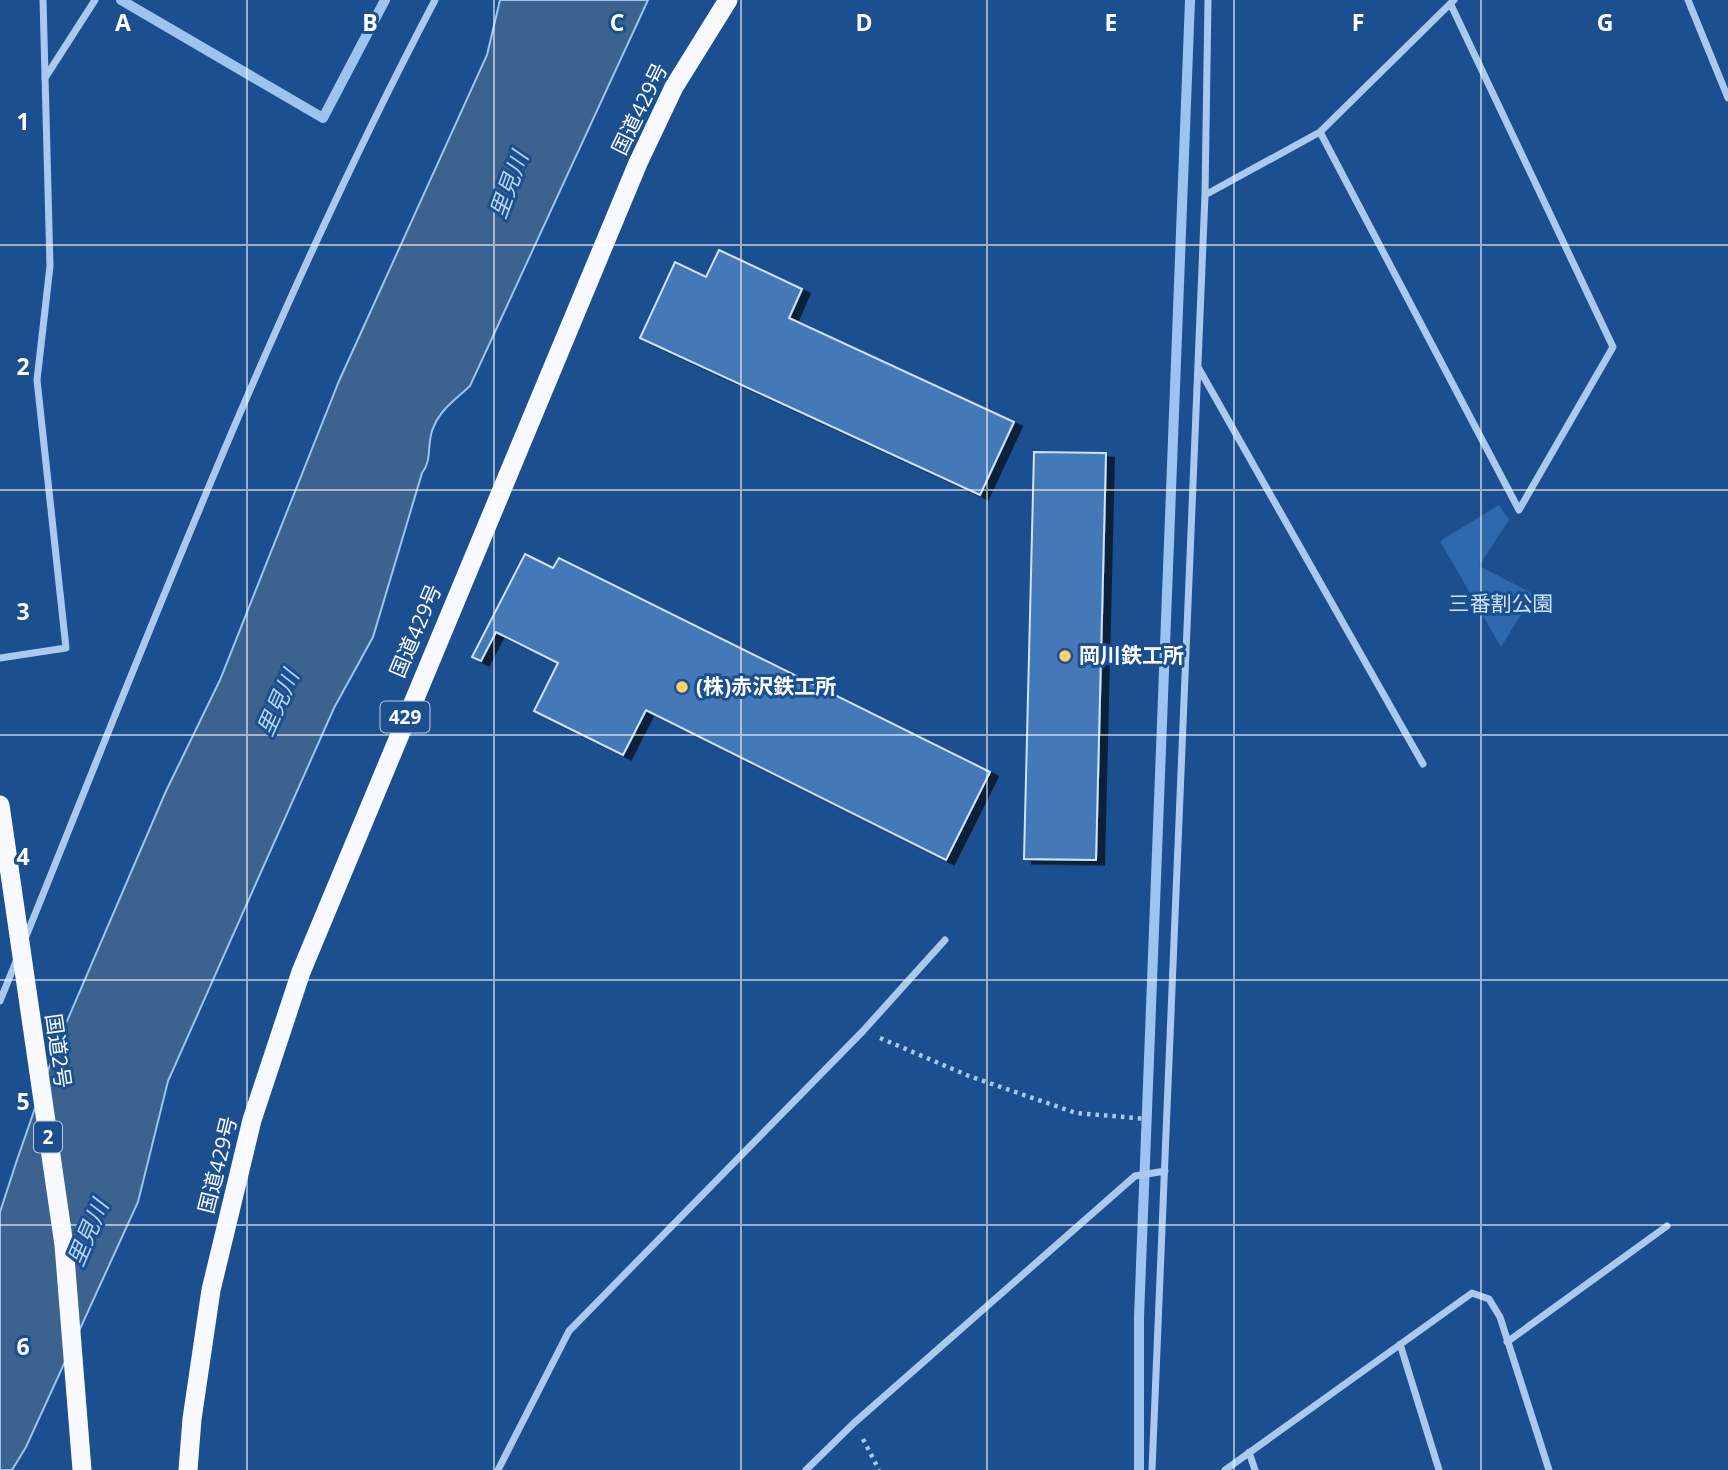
<svg xmlns="http://www.w3.org/2000/svg" width="1728" height="1470" viewBox="0 0 1728 1470" font-family="'Open Sans','Noto Sans JP',sans-serif">
<style>
.green{fill:#2e69ad}
.water{fill:#3c6290;stroke:#9cc4f0;stroke-width:2}
.lines{fill:none;stroke-linecap:round;stroke-linejoin:round}
.stream{stroke:#9cc4f0;stroke-width:10}
.building{fill:#4478b7;stroke:#cfe3fa;stroke-width:2;filter:url(#shadow)}
.path{stroke:#a9c9ee;stroke-width:4.5;stroke-dasharray:3.5 5;stroke-linecap:butt}
.minor{stroke:#a9c9ee;stroke-width:7}
.trunk{stroke:#f8faff;stroke-width:19}
.trunk-bridge{stroke:#f8faff;stroke-width:19}
.grid{fill:none;stroke:#fff;stroke-width:2;stroke-opacity:0.55}
.poi-dot{fill:#ffd166;stroke:#1b4f8f;stroke-width:2.5}
.labels{text-anchor:middle;stroke-width:6;stroke-linejoin:round;paint-order:stroke}
.shield{fill:#1b4f8f;stroke:#bbcadd;stroke-width:2}
.shield-label{font-size:19px;font-weight:bold;fill:#fff}
.street-label{font-size:21px;fill:#fff;stroke:#1b4f8f}
.park-label{font-size:21px;fill:#cfe3fa;stroke:#1b4f8f}
.poi-label{font-size:21px;font-weight:bold;fill:#fff;stroke:#1b4f8f;text-anchor:start}
.water-label{font-size:23px;font-style:italic;fill:#b5d3f5;stroke:#1b4f8f}
.grid-label{font-size:23px;text-anchor:middle;font-weight:bold;fill:#fff;stroke:#1b4f8f;stroke-width:6;stroke-linejoin:round;paint-order:stroke}
</style>
<defs>
<filter id="shadow"><feDropShadow dx="8" dy="4.5" stdDeviation="0" flood-color="#0009"/></filter>
</defs>
<rect width="100%" height="100%" fill="#1b4f8f"/>
<!-- green -->
<path class="green" d="M1499,505l10,15 -30,46 55,28 -33,53 -61,-106z"/>
<!-- water -->
<path class="water" d="M500,0h148l-178,386c-15,14 -31,24 -38,45 -5,16 0,29 -10,42l-49,164 -39,71 -166,373 -30,121 -112,245 -14,23h-12v-258l17,-52 41,-118 108,-251 54,-111 119,-299 148,-326z"/>
<g class="lines">
<!-- stream -->
<path class="stream" d="M121,0l202,118 62,-118
M1139,1470v-153l51,-1317"/>
</g>
<!-- building -->
<path class="building" d="M719,250l83,39 -13,29 225,104 -34,73 -340,-157 35,-76 31,15z
M1034,452l72,1 -10,407 -72,-1z
M525,554l28,14 6,-10 431,214 -44,88 -300,-150 -23,45 -89,-44 24,-48 -62,-31 -15,29 -9,-4z"/>
<g class="lines">
<!-- path -->
<path class="path" d="M880,1038l89,38 107,37 72,6
M863,1439l16,31"/>
<!-- minor -->
<path class="minor" d="M1688,0l40,98
M45,78l50,-78
M1320,132l199,378 94,-163 -162,-342
M1205,195l3,-195
M1198,367l225,397
M0,658l66,-10 -29,-268 13,-114 -7,-266
M25,939c128,-317 251,-637 410,-939
M0,1001l17,-42
M1507,1342l160,-116
M1400,1344l39,126
M1249,1452l6,18
M498,1470l71,-139 294,-300 82,-91
M806,1470l48,-47 281,-247 30,-5
M1152,1470l53,-1275 115,-63 134,-132
M1225,1470l247,-177 17,6 11,18 49,153"/>
<!-- trunk -->
<path class="trunk" d="M188,1470l4,-51 19,-129 41,-170 49,-148 337,-809 36,-76 54,-87"/>
<!-- trunk-bridge -->
<path class="trunk-bridge" d="M0,805l64,440 18,225"/>
</g>
<!-- grid -->
<path class="grid" d="M247,0v1470M494,0v1470M741,0v1470M987,0v1470M1234,0v1470M1481,0v1470M0,245h1728M0,490h1728M0,735h1728M0,980h1728M0,1225h1728"/>
<!-- markers -->
<g class="poi-dot">
<circle cx="1065" cy="656" r="7"/>
<circle cx="682" cy="687" r="7"/>
</g>
<g class="labels">
<!-- shield labels -->
<g class="shield">
<rect x="380.5" y="701.5" width="49" height="31" rx="5"/>
<rect x="34" y="1121.5" width="28" height="31" rx="5"/>
</g>
<g class="shield-label">
<text x="405" y="724">429</text>
<text x="48" y="1144">2</text>
</g>
<!-- street labels -->
<g class="street-label">
<text transform="translate(640 109) rotate(-64)" y="7">国道429号</text>
<text transform="translate(416 631) rotate(-67)" y="7">国道429号</text>
<text transform="translate(58 1051) rotate(82)" y="7">国道2号</text>
<text transform="translate(218 1165) rotate(-76)" y="7">国道429号</text>
</g>
<!-- park labels -->
<g class="park-label">
<text x="1501" y="611">三番割公園</text>
</g>
<!-- poi labels -->
<g class="poi-label">
<text x="1079" y="663">岡川鉄工所</text>
<text x="696" y="694">(株)赤沢鉄工所</text>
</g>
<!-- water labels -->
<g class="water-label">
<text transform="translate(509 185) rotate(-70)" y="8">里見川</text>
<text transform="translate(278 703) rotate(-66)" y="8">里見川</text>
<text transform="translate(88 1233) rotate(-67)" y="8">里見川</text>
</g>
</g>
<g class="grid-label">
<text x="123" y="31">A</text>
<text x="370" y="31">B</text>
<text x="617" y="31">C</text>
<text x="864" y="31">D</text>
<text x="1111" y="31">E</text>
<text x="1358" y="31">F</text>
<text x="1605" y="31">G</text>
<text x="23" y="130">1</text>
<text x="23" y="375">2</text>
<text x="23" y="620">3</text>
<text x="23" y="865">4</text>
<text x="23" y="1110">5</text>
<text x="23" y="1355">6</text>
</g>
</svg>
